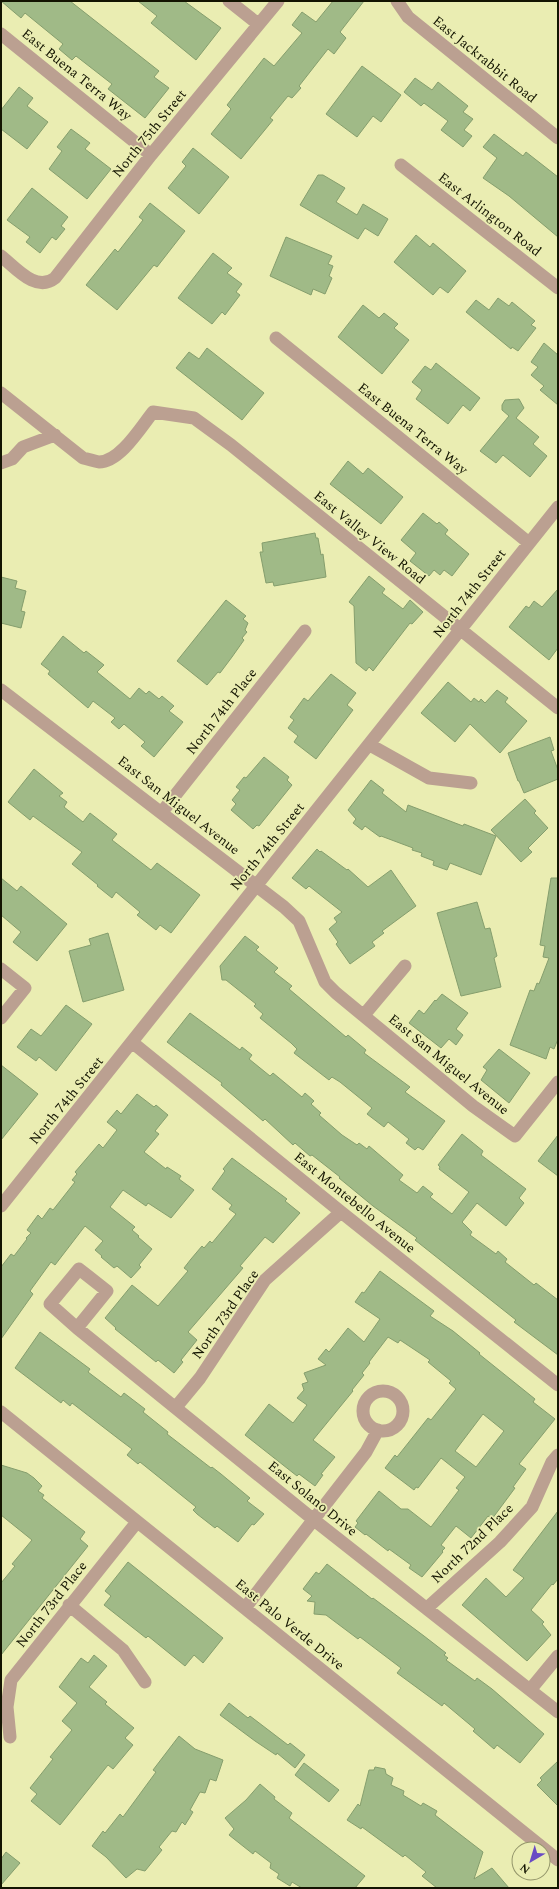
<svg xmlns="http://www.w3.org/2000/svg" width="559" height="1889" viewBox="0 0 559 1889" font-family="Spectral,serif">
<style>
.building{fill:#a0ba87;stroke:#859e6d;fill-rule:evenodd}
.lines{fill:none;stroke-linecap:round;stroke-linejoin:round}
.minor{stroke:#bba091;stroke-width:13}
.labels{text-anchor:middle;stroke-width:3.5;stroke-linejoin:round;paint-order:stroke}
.street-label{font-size:14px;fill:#131401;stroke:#eaedb2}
</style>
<rect width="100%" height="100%" fill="#eaedb2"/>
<!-- building -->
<path class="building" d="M1,1h69l89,70 -5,6 15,11 -24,30 -37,-29 4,-5 -36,-28 -4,4 -13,-11 4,-5 -38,-31 -4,5z
M138,1h46l37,27 -25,32 -45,-37 6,-7z
M333,1h31l-24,31 6,6 -12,16 -6,-5 -29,37 2,2 -9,10 -4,-2 -18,22 3,2 -32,39 -30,-25 20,-25 -4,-4 37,-47 10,8 28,-33 -10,-8 10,-13 14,10z
M362,66l39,29 -20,27 -8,-6 -16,21 -31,-23z
M415,78l17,12 6,-8 30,24 -5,6 10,7 -9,11 8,6 -9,11 -22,-17 7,-9 -24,-18 -3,3 -17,-14z
M19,87l14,11 -6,8 21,16 -21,27 -26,-20v-19z
M71,129l19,14 -5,6 26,20 -24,30 -38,-30 13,-18 -5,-4z
M494,134l29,22 3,-4 32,25v60l-49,-41 -26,-18 14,-20 -14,-11z
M193,148l36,29 -30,37 -31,-26 18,-22 -4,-4z
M318,175h5l22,13 -9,14 21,13 6,-11 25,15 -10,17 -13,-8 -7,11 -58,-34z
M32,188l36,29 -7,9 4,3 -9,11 -4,-3 -12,16 -14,-11 4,-5 -23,-17z
M150,203l35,28 -28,36 -3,-2 -37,45 -31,-25 29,-36 3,3 25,-32 -4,-3z
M416,235l14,12 3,-4 33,28 -18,22 -8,-6 -7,8 -39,-33z
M286,237l46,19 -4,8 5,2 -4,10 3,2 -7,16 -12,-5 -2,6 -41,-19z
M213,253l19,15 -5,5 15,11 -6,8 4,3 -15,20 -3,-3 -10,12 -34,-26z
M498,298l11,8 3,-4 23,19 -4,4 5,3 -18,23 -6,-4 -1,2 -45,-37 10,-12 13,10z
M363,305l16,13 5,-5 14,11 -4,4 15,12 -27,34 -44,-37z
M544,343l14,12v50l-18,-15 4,-4 -13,-11 7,-8 -7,-5z
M207,348l57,45 -22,27 -66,-52 13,-16 10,7z
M436,363l44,35 -10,13 -7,-6 -15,19 -32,-25 6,-9 -10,-8 13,-16 6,4z
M519,399l5,9 -8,10 23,19 -6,7 14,12 -17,21 -27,-22 -7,8 -16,-12 29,-35 -7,-6v-5l3,-5z
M348,461l15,13 5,-6 35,29 -22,27 -51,-40z
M423,513l14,11 2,-2 9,8 -3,4 24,20 -17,22 -8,-6 -4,5 -6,-5 -5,6 -19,-15 6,-8 -15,-13z
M315,533l1,5h2l3,17 2,-1 3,23 -52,9 -1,-4 -7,1 -6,-31h3l-1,-9z
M369,576l16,13 -3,4 21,16 7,-9 13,12 -11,12 -2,-1 -37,48 -4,-4 -3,4 -10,-8 -2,-57 -5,-4z
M1,577l16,4 -2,7 11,3 -5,20 4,1 -4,16 -20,-5z
M558,589v59l-9,12 -40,-33 17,-21 3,2 5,-7 8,6z
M226,600l20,16 -3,3 5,4 -3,7 2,2 -5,6 2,2 -12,17 -12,16 -2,-1 -11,13 -30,-24z
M63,636l21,17 2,-2 18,14 -7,7 33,27 9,-11 7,6 3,-3 10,8 3,-3 12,10 -5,5 14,11 -29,35 -13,-11 4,-4 -21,-18 -5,5 -8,-7 4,-4 -22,-17 -5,7 -40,-34 2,-3 -9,-7z
M331,674l25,19 -9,12 6,5 -37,49 -22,-17 4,-6 -10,-8 6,-8 -4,-3 14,-19 4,3z
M448,682l23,20 3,-4 5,4 2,-3 4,4 12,-13 11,8 -3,4 22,19 -27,32 -30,-29 -15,18 -34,-29z
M550,737l4,13 -3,1 7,19v9l-34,14 -5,-12h-1l-10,-28z
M264,757l25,20 -2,3 5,5 -33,41 -2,-1 -4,4 -22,-19 5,-6 -4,-4 8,-10 -4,-3 8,-10 2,1z
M34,769l29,24 -4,3 8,6 -3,5 19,15 7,-9 27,21 -5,6 39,30 6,-7 43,32 -29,38 -11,-8 -4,5 -19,-15 3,-3 -24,-20 -4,6 -15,-12 1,-1 -26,-21 10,-12 -49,-36 -3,4 -22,-18z
M371,780l13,10 -2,3 24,19 2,-7 55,21 1,-2 32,12 -15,39 -31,-12 -3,7 -14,-5 1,-4 -13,-5 1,-3 -10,-3 1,-2 -32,-12 -1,1 -15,-11 -3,4 -9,-7 3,-4 -8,-9z
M525,799l11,12 -2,2 14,15 -20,20 4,4 -11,10 -30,-32z
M317,849l3,3 1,-1 26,19 1,-1 20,18 23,-17 25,36 -34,25 2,2 -12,9 3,4 -25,18 -14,-20 2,-2 -9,-13 8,-7 -3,-4 8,-6 -33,-26 -3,3 -14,-11z
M1,878l16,13 4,-5 46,38 -30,37 -24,-19 8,-10 -20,-17z
M551,878h7v161l-4,10 -4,-2 -4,12 -36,-14 20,-55 4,1 3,-8 2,1 10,-26 -6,-1 2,-11 -5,-1z
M477,902l8,27 5,-1 7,28 -3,2 7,29 -40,9 -24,-83z
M108,933l16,57 -41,12 -14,-51 22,-6 -2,-6z
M245,936l14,11 -3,3 22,18 -4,4 18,14 -3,3 57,48 2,-2 18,15 -2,3 46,34 -5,5 40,29 -22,29 -5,-3 -3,3 -9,-7 3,-4 -21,-17 -4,5 -17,-13 5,-6 -32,-26 -8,-5 -3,3 -35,-27 3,-4 -6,-6 -31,-25 3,-4 -9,-8 2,-2 -30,-24h-4l-2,-14z
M442,994l26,19 -12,16 7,6 -7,10 -7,-6 -8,9 -32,-25 10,-13 5,4 11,-14 1,1z
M66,1005l26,19 -36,47 -17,-14 -3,4 -19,-14 14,-18 10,7z
M190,1013l50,37 2,-3 10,8 -3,4 21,17 3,-3 29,24 3,-4 9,8 -3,3 10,9 -2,2 23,20 15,10 2,-2 8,6 2,-3 34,29 -4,5 18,13 6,-7 10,8 -3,3 22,17 17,-22 -30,-23 1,-2 -2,-2 24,-31 21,17 -2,4 45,34 -7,9 5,5 -18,23 -29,-23 -15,19 10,10 -2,3 26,19 2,-3 9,8 -2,3 29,23 2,-2 22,17v55l-44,-33 2,-2 -101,-80 2,-2 -44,-32 -34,-28 1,-1 -28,-22 -2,1 -15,-13 -2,2 -28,-26 -2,2 -42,-36 1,-2 -55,-41z
M499,1049l31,24 -21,30 -28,-23 6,-10 -4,-3z
M1,1065l37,29 -37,46z
M137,1094l17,13 2,-2 12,10 -13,16 4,3 -15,18 22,17 1,-2 14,9 -2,3 15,11 -23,28 -23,-15 -2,3 -23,-16 -13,17 25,20 -3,3 7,6 -1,1 14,12 -13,16 2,2 -10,11 -14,-12 -3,2 -13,-11 1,-1 -7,-6 8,-9 -18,-15 -30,39 -4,-3 -21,29 3,3 -32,45v-72l10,-13 3,2 13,-17 -1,-1 5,-5 -4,-3 11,-15 4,4 8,-11 3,2 22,-28 -3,-2 5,-6 -2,-2 24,-28 4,4 14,-18 -10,-8 10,-12 4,4z
M558,1135v41l-20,-15z
M232,1158l55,41 -2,2 15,12 -27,30 -8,-6 -25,29 3,2 -55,64 9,8 -16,20 2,2 -9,11 -16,-13 -2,2 -41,-33 1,-1 -11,-10 27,-33 26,21 30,-35 -4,-3 7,-9 11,-13 2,2 6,-7 2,2 24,-29 -7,-5 3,-4 -20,-16 13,-18 -2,-2z
M380,1271l54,40 -4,5 23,15 27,22 -1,1 56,45 -2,3 22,17 -36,45 7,5 -13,18 2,1 -23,31 -4,-3 -17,22 -15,-12 -15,19 4,3 -3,3 1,1 -21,25 -13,-9 2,-3 -22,-16 -1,2 -22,-17 -1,1 -10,-8 3,-4 -2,-2 23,-30 22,18h7l23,18 28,-37 -3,-2 9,-11 -24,-19 -23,30 -2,-1 -2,3 -29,-22 10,-13 2,2 31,-39 3,2 25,-31 -7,-6 2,-2 -23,-19 2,-2 -30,-20 -2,3 -10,-6 -19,25 1,1 -8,10 2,2 -12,15 1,1 -40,49 22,17 -14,17 2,1 -8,11 -16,-12 -2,2 -52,-41 24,-31 24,19 14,-18 -10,-7 7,-8 -2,-6 6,-2 -4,-9 22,-8 -8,-6 8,-10 3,3 19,-24 16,14 16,-23 -25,-17 7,-10 2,1zM483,1414l21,17 -28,36 -21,-16z
M40,1332l50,37 -2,3 33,25 3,-4 21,16 -2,3 25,20 -1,2 44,34 1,-1 9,7 29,24 -3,3 17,13 -10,11 -2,-1 -14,18 -21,-16 -2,2 -18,-14 -4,-4 3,-3 -56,-45 -2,2 -11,-9 5,-6 -12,-9 -48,-37 -2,3 -7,-6 -2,3 -46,-35z
M1,1465l26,8 7,5 8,8 -4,5 6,4 -2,3 43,34 -5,7 8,7 -87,109v-72l14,-17 -3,-2 20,-24 -31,-25z
M558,1511v68l-5,6 -1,-1 -21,26 13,12 -2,2 9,11 -24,26 -65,-56 24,-27 20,19 18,-19 -11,-8z
M128,1562l95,76 -20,25 -9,-8 -9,11 -37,-30 -2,2 -42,-33 7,-9 -6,-5z
M327,1564l45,35 1,-1 51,38 22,17 -2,2 4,3 -2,2 29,21 2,-3 15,11 52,45 -24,29 -23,-18 -3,4 -21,-18 2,-2 -31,-26 -2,3 -45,-33 4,-5 -41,-31 -2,2 -32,-24 -12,-1 1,-12 -8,-1 5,-5 -9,-7 13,-17 3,2z
M94,1655l13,11 -18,21 18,15 -2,2 29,24 -9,10 8,7 -20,24 -5,-4 -48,60 -29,-24 6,-7 -7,-6 23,-29 -3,-2 22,-27 -10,-9 15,-18 -18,-16 22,-29 7,5z
M229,1703l19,15 2,-2 38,29 2,-2 15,12 -10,13 -18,-15 -1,2 -21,-14 -35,-26z
M179,1736l16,13 28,11 -7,21 -6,-2 -5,14 -5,-1 -10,18 3,2 -8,13 -3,-3 -6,10 -4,-1 -13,16 3,3 -17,21 -8,-2 -11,9 -20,-21 -14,-11 11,-15 2,2 15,-19 3,3 33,-45 -3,-2z
M558,1761v45l-21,-21 5,-5 -2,-2z
M304,1763l35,27 -10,12 -34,-27z
M375,1767l10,2 1,5 7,4 -2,7 13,6 -1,4 18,11 2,-3 14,8 -2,4 48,37 -9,27 18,-11 17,20h-72l-15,-12 4,-4 -21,-17 -2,2 -41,-30 -1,2 -14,-9 11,-16 2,2 9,-36h5z
M260,1784l15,13 -1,2 18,14 -3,5 76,58 -10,12h-53l-10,-6 -2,4 -13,-8 2,-4 -9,-6 1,-5 -16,-12 -2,3 -24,-19 5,-6 -9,-11 21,-18z
M6,1852l14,11 -19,22v-26z"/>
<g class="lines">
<!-- minor -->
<path class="minor" d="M229,1l29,23
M397,1l11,16 150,121
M1,34l150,121
M401,165l157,123
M1,256c15,12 35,37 54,22l96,-123 127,-154
M276,338l253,205
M1,393l82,65c5,1 11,3 16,4 21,0 42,-35 54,-50l41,6 37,27 327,263
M1,463l11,-4 11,-12 32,-12
M1,690l283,217 15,14 26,61 11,11 137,113 42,30 43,-54
M370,745l59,33 42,5
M162,812l143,-181
M1,969l24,19 -24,30
M364,1015l41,-49
M133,1043l208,169 217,173
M1,1206c187,-232 370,-467 557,-699
M77,1328l30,-37 -28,-22 -29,35 27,24 237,192 216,170
M363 1411a20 20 0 1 1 40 0a20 20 0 1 1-40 0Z
M176,1407l24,-29 65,-98 76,-68
M1,1412l557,448
M69,1605l54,45 22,32
M245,1608l121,-156 12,-22
M427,1608l73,-66 32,-35 20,-45 6,-7
M558,1656l-28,34 28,22
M10,1737l-3,-30 4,-27 126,-158"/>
</g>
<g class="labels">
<!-- street labels -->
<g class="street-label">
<text transform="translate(485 59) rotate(39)" y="5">East Jackrabbit Road</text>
<text transform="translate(77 74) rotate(39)" y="5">East Buena Terra Way</text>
<text transform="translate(149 133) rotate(-51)" y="5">North 75th Street</text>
<text transform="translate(490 214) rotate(38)" y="5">East Arlington Road</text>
<text transform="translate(413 428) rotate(39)" y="5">East Buena Terra Way</text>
<text transform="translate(370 537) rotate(39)" y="5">East Valley View Road</text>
<text transform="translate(469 593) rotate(-52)" y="5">North 74th Street</text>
<text transform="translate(221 711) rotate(-52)" y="5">North 74th Place</text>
<text transform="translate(179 805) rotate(38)" y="5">East San Miguel Avenue</text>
<text transform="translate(267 846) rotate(-51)" y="5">North 74th Street</text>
<text transform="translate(449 1064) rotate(39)" y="5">East San Miguel Avenue</text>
<text transform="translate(66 1100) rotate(-51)" y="5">North 74th Street</text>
<text transform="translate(355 1202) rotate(39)" y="5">East Montebello Avenue</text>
<text transform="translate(225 1314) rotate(-55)" y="5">North 73rd Place</text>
<text transform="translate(313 1498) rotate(39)" y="5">East Solano Drive</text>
<text transform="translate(472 1543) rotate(-44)" y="5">North 72nd Place</text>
<text transform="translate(51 1604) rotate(-52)" y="5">North 73rd Place</text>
<text transform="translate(290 1624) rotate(39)" y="5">East Palo Verde Drive</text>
</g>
</g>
<!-- border -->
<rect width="559" height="1889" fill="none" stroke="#131401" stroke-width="4"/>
<!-- north arrow -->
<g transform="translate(531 1861) rotate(218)"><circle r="19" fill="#eaedb2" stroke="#94966b"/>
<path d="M0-3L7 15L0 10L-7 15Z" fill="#6a4bc4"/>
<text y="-6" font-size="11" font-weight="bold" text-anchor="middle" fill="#131401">N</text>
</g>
</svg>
